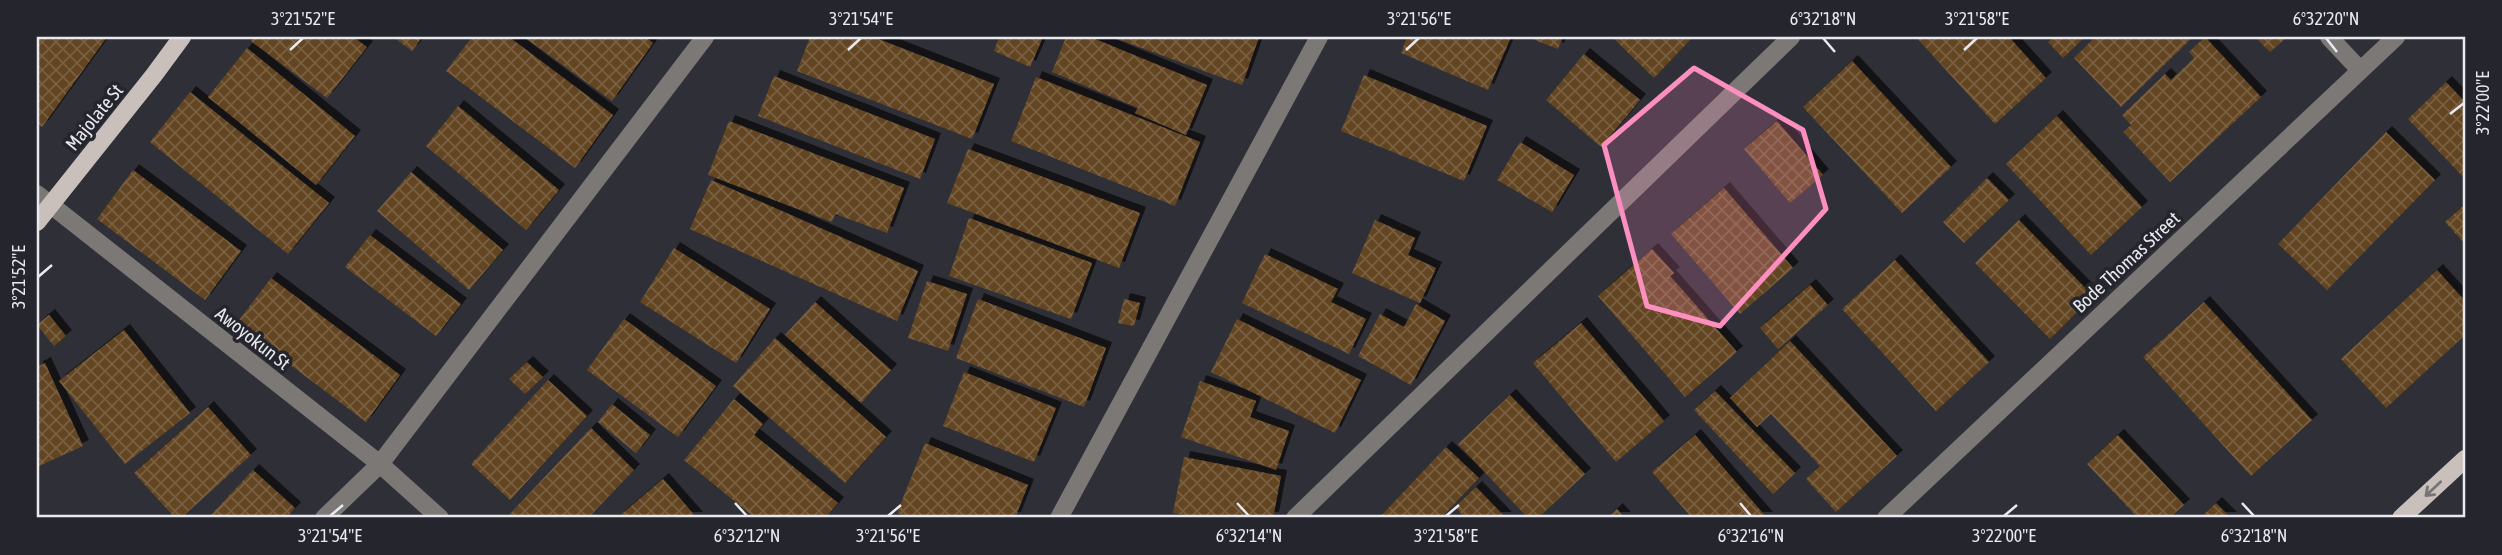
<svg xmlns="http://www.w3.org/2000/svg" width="2502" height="555" viewBox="0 0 2502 555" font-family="'Asap Condensed',sans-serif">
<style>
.building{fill:url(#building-cross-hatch);filter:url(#shadow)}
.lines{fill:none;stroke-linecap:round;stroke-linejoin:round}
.minor{stroke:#7c7876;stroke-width:18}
.major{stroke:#c9c0bb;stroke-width:18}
.oneway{stroke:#777274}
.marked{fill:#fd8ec0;fill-opacity:0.2;stroke:#fd8ec0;stroke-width:5;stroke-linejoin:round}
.ticks{fill:none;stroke:#e9e9ef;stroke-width:2.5}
.labels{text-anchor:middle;stroke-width:7;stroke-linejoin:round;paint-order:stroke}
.street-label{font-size:19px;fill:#e9e9ef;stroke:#25252d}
.neatline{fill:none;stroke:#e9e9ef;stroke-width:2.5}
.ticks-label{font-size:18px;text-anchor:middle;fill:#e9e9ef}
</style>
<defs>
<pattern id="building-cross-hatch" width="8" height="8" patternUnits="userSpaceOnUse" patternTransform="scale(1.75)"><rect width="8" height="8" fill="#634522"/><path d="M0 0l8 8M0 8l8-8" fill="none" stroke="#796042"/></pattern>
<filter id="shadow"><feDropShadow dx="6" dy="-6" stdDeviation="0" flood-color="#0009"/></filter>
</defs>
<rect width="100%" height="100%" fill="#2f2f37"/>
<!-- building -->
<path class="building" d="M37,37h70l-65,90 -5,-4z
M254,37h99l14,10 -40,51 -76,-57z
M393,37h29l-10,14z
M472,37h37l104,78 -38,53 -129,-97z
M524,37h121l8,6 -41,58z
M810,37h63l121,47 -22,55 -175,-68z
M999,37h44l-13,30 -36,-16z
M1066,37h24l117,48 -21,50 -51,-22 3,-5 -86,-36z
M1112,37h147l-17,48z
M1407,37h104l-23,53 -87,-37z
M1527,37h36l-5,12z
M1612,37h81l-39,41z
M1916,37h93l37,41 -51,46z
M2054,37h31l-22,21 -15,-16z
M2095,37h98l-72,70 -47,-49z
M2205,37l56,60 -91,85 -47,-50 8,-7 -9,-10 43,-41 6,6 23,-22 -5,-6z
M2255,37h32l-17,15z
M247,48l108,88 -39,49 -108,-88z
M1584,54l56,46 -39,47 -55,-47z
M1852,61l99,106 -49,46 -99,-106z
M1364,75l123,51 -23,55 -123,-50z
M774,76l161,63 -15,40 -162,-63z
M1036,77l164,65 -25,64 -164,-65z
M2446,82l19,20v77l-57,-60z
M190,92l139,111 -41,51 -138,-112z
M458,106l101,84 -33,40 -100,-84z
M2057,116l85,91 -51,48 -85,-91z
M729,121l175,67 -17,45 -52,-19 -3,8 -124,-47z
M1777,121l46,54 -33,28 -46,-54z
M2386,132l49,48 -108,110 -49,-46z
M1520,142l54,33 -22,37 -55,-32z
M968,149l172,64 -21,55 -172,-65z
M133,170l108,81 -36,49 -108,-81z
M411,172l92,78 -34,40 -92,-79z
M1987,178l22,22 -45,43 -21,-21z
M711,180l207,91 -21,50 -207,-92z
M1724,188l69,80 -53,46 -69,-80z
M2465,204v40l-20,-22z
M969,218l123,45 -21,56 -122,-43z
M1375,220l40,18 -7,17 28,13 -16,35 -68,-30z
M2019,220l74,76 -43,43 -75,-76z
M370,235l91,69 -25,32 -91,-69z
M674,248l96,61 -34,54 -96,-61z
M1652,249l22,24 -4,3 67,76 -52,45 -87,-101z
M1265,254l73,35 -7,13 35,17 -17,35 -107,-51z
M1895,260l94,102 -53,49 -94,-102z
M2437,270l28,31v34l-79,73 -45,-49z
M271,278l129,97 -34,47 -130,-98z
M927,281l40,13 -19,57 -40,-13z
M1810,285l18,20 -50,44 -18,-21z
M978,299l128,49 -22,59 -128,-49z
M1124,299l16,4 -6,23 -16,-3z
M815,302l76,68 -30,33 -76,-68z
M2204,302l108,118 -61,56 -108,-119z
M1416,304l29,17 -34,64 -53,-29 22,-42 24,13z
M49,315l17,21 -12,10 -17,-21z
M624,319l92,67 -38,51 -91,-67z
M1237,319l124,61 -26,53 -124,-61z
M1581,323l83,98 -48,41 -83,-99z
M124,330l66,83 -65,51 -66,-83z
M775,338l111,99 -41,46 -112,-97z
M1790,341l107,115 -61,56 -30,-33 14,-13 -49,-52 -14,13 -27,-29z
M527,362l16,15 -18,17 -16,-15z
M45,363l38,83 -46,21v-100z
M964,372l92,36 -22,54 -91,-36z
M548,380l39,36 -77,84 -39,-36z
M1200,381l56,20 -6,16 39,14 -13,39 -95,-33z
M1715,391l80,82 -22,21 -79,-84z
M1510,395l75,79 -47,44h-10l-70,-74z
M734,399l29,25 -9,11 84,68 -13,15h-70l-71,-58z
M612,404l38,31 -14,18 -38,-31z
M208,407l43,48 -70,63h-6l-41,-45z
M591,428l43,42 -46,48h-82z
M1695,435l72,83h-75l-40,-46z
M2118,435l66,70 -15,13h-31l-51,-54z
M925,443l103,42 -13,33h-106l-12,-5z
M1446,447l33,31 -38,40h-62z
M1184,457l97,19 -8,42h-71l-29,-5z
M253,470l42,38 -9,10h-78z
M663,479l34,39h-80z
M1476,487l30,31h-41l-10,-11z
M2216,503l15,15h-31z
M1617,509l8,9h-18z"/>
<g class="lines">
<!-- minor -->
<path class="minor" d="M2329,37l31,33
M37,194l343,270 60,54
M324,518l56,-54 325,-427
M1059,518l260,-481
M1295,518l496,-481
M1886,518l510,-481"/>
<!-- major -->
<path class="major" d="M37,222l117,-147 28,-38
M2401,518l64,-59"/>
</g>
<!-- one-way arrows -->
<defs><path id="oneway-shaft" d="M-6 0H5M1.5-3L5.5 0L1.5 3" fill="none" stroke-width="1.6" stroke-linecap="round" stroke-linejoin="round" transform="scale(1.75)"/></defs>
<use class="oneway" href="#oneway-shaft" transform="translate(2433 489) rotate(137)"/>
<!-- marked area -->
<path class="marked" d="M1694,68l109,62 23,79 -106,117 -73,-20 -43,-161z"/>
<!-- ticks -->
<path class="ticks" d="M1823,38l12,14M2326,38l11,14M290,50l13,-12M848,50l13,-12M1406,50l13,-12M1964,50l13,-12M2450,114l14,-11M38,277l14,-12M735,503l12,13M1237,503l12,13M1740,503l11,13M2242,503l12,13M330,516l13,-11M888,516l13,-11M1446,516l13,-11M2004,516l13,-11"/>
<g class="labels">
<!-- street labels -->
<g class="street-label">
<text transform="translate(94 117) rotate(-51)" y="7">Majolate St</text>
<text transform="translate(2126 262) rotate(-43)" y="7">Bode Thomas Street</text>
<text transform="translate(253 338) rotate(38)" y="7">Awoyokun St</text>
</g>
</g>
<!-- border -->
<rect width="2502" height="555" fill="none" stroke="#25252d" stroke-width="77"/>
<rect x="38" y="38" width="2426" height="478" class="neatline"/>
<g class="ticks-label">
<text x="303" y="25">3°21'52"E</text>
<text x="861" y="25">3°21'54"E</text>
<text x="1419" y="25">3°21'56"E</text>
<text x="1823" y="25">6°32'18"N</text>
<text x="1977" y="25">3°21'58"E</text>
<text x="2326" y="25">6°32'20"N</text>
<text transform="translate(2483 103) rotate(-90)" y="6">3°22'00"E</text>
<text transform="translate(19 277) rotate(-90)" y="6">3°21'52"E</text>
<text x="330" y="542">3°21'54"E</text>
<text x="747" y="542">6°32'12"N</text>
<text x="888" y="542">3°21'56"E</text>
<text x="1249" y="542">6°32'14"N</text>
<text x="1446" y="542">3°21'58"E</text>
<text x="1751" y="542">6°32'16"N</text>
<text x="2004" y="542">3°22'00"E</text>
<text x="2254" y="542">6°32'18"N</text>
</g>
</svg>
